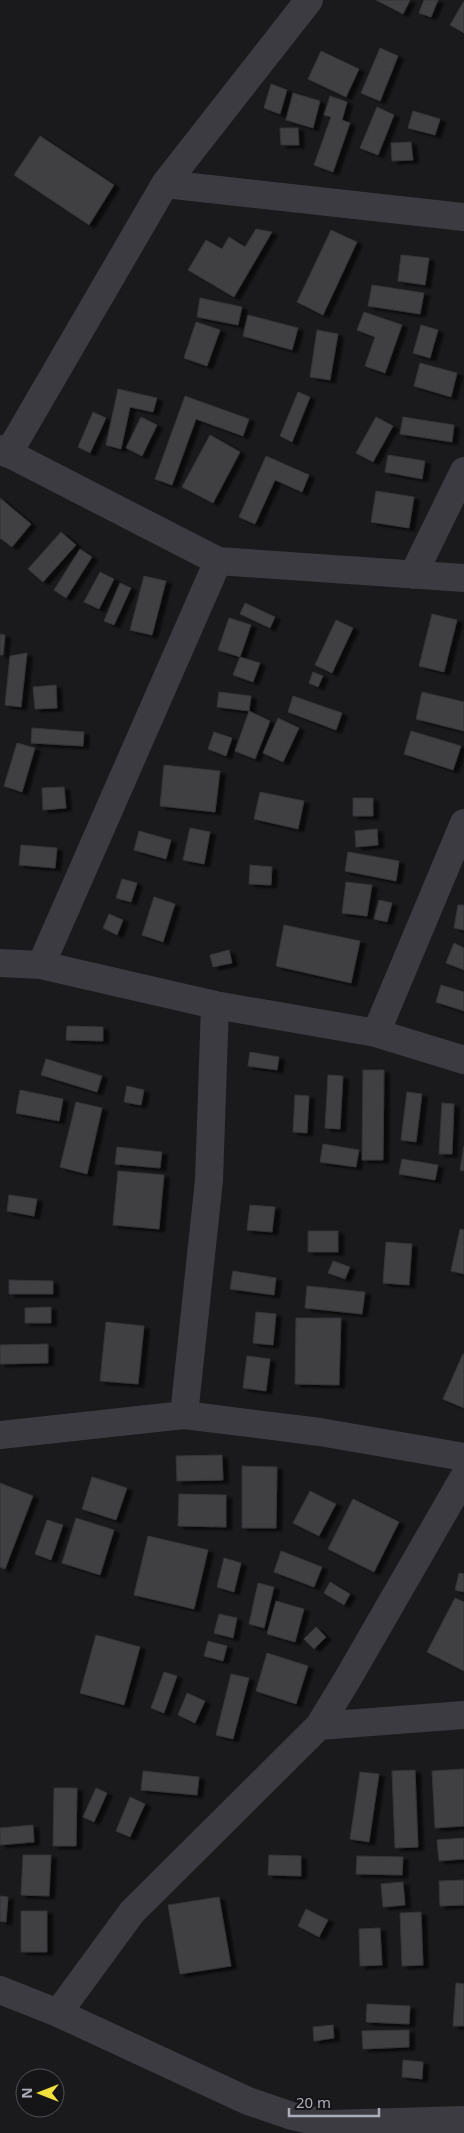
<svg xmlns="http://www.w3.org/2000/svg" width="464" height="2133" viewBox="0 0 464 2133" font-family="'Noto Sans',sans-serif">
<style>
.building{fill:#3f3f43;stroke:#353438;filter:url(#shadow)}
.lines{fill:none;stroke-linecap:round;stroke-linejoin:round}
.street{stroke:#3b3b41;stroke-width:28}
</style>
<defs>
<filter id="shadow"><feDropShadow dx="5.5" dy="3" stdDeviation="1" flood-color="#0009"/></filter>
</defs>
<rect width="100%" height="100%" fill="#1a1a1c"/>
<!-- building -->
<path class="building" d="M376,0h34l-7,14z
M424,0h14l-7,17 -12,-4z
M464,1v32l-14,-8z
M380,48l18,8 -18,45 -19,-8z
M321,51l38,18 -13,28 -38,-18z
M271,84l16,6 -7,24 -16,-6z
M293,93l27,8 -7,27 -27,-8z
M330,96l17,6 -5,18 8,3 -17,49 -19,-7 17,-48 -7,-2z
M377,107l17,8 -16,40 -18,-7z
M413,111l27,8 -5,16 -27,-7z
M280,128h18l1,17h-18z
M40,136l74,49 -25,40 -75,-50z
M411,142l2,18 -21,1 -1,-18z
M256,229l16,3 -38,65 -46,-27 18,-30 16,9 7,-12 16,10z
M331,230l26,12 -34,73 -26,-13z
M401,255l28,3 -4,27 -27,-4z
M372,285l52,8 -4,21 -52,-8z
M200,298l42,9 -4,18 -41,-8z
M364,312l38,13 -17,48 -20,-7 10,-29 -18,-7z
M248,315l50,13 -6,22 -49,-14z
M196,322l24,8 -13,36 -23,-8z
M421,325l17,5 -8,28 -17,-5z
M317,330l21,4 -8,46 -20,-3z
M420,363l37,10 -6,24 -37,-11z
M118,389l39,9 -4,14 -23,-5 -9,42 -15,-4z
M298,392l12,5 -18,45 -12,-6z
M185,396l64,23 -6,17 -47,-17 -24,66 -17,-6z
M93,412l13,6 -16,35 -12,-6z
M141,417l16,8 -15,31 -16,-8z
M376,417l17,9 -20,36 -17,-9z
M403,417l51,8 -2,17 -52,-8z
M210,435l30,17 -27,51 -31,-16z
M388,455l37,6 -3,18 -37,-7z
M266,456l43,19 -7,17 -27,-12 -20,44 -16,-7z
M376,491l38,6 -5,31 -38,-6z
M0,498l31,26 -19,23 -12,-9z
M61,532l15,13 -33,37 -15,-13z
M80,549l12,8 -26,41 -12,-8z
M100,572l14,7 -15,30 -15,-7z
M144,576l22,5 -14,54 -22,-5z
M120,583l11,5 -17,37 -10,-4z
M245,603l30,14 -5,11 -30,-14z
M432,614l25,6 -13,52 -25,-6z
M229,618l22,7 -11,32 -22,-7z
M336,620l17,8 -21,45 -17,-8z
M0,634l5,1 -2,20h-3z
M27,653l-6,54 -16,-2 5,-49z
M240,657l20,6 -7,19 -20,-7z
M313,672l10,4 -5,11 -9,-4z
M56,685l1,23 -22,1 -2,-22z
M219,692l32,4 -2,15 -32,-4z
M422,692l42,10v29l-48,-12z
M293,696l49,17 -6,17 -48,-18z
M249,711l21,10 -15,38 -20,-8z
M278,718l21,10 -16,34 -20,-9z
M32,728l52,4 -1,14 -52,-3z
M411,731l50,15 -8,24 -49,-16z
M214,732l18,6 -6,18 -18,-7z
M17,743l18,5 -13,44 -18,-6z
M164,765l56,6 -5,41 -55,-6z
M64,787l2,21 -23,2 -1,-22z
M260,792l44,9 -6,28 -44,-10z
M353,798h20v18h-20z
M190,828l20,4 -6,32 -21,-4z
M377,829l1,16 -22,2 -1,-16z
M139,831l32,9 -5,19 -32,-9z
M21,845l36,3 -2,20 -36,-3z
M348,852l51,9 -3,20 -51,-10z
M250,865l22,2 -1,18 -22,-1z
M122,879l15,4 -6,19 -15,-4z
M346,882l26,3 -5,31 -25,-3z
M154,897l21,7 -12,38 -21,-7z
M379,900l13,3 -5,19 -13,-3z
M458,905h6v25l-10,-2z
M109,914l14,6 -6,15 -14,-7z
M284,925l76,16 -9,42 -75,-17z
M454,943l10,5v22l-18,-7z
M229,950l3,13 -19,4 -3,-12z
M441,985l23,7v19l-28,-9z
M67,1026l36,1v14l-37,-1z
M250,1052l29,5 -2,13 -29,-4z
M46,1059l56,17 -5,16 -56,-17z
M363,1070h21l-1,90h-21z
M328,1075l15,1 -3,53 -15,-1z
M127,1086l17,4 -3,15 -17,-3z
M20,1090l43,9 -4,22 -43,-8z
M407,1092l15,2 -6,48 -15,-2z
M295,1095l14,1 -2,37 -14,-1z
M76,1102l26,6 -15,66 -27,-7z
M442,1103l12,1 -2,50h-13z
M323,1144l36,6 -3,17 -36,-5z
M464,1146v25l-4,-1z
M117,1147l45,5 -2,16 -45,-4z
M402,1159l36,6 -3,15 -36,-6z
M118,1171l46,4 -5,54 -46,-4z
M9,1195l28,4 -3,17 -27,-5z
M250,1205l25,2 -3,25 -25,-2z
M460,1229l4,1v44l-13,-3z
M308,1231h30v21h-30z
M386,1242l26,2 -3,41 -26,-2z
M333,1261l17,6 -5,12 -17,-6z
M233,1271l43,7 -2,17 -44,-6z
M9,1280l44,1v13h-44z
M307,1286l58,6 -3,22 -57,-6z
M51,1307v16h-26v-15z
M256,1312l20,2 -3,31 -20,-2z
M296,1318h45l-2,67 -44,-1z
M106,1322l38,4 -6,58 -38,-3z
M48,1344v19l-48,1v-19z
M463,1354h1v54l-21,-9z
M247,1356l23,3 -4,32 -23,-3z
M222,1455l1,25 -46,1 -1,-25z
M242,1466l35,1 -1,61h-34z
M92,1477l35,11 -11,32 -34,-11z
M0,1483l33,13 -28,73 -5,-2z
M310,1491l26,13 -17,32 -26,-13z
M179,1494l47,1v32l-48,-1z
M353,1499l46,23 -25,50 -46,-23z
M76,1518l38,12 -14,45 -38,-12z
M47,1520l16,5 -12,35 -16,-6z
M148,1536l60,14 -14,59 -60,-14z
M281,1551l41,16 -8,20 -40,-15z
M224,1558l17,5 -7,29 -17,-5z
M459,1573l5,1v18l-9,-2z
M330,1582l20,12 -6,11 -20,-12z
M258,1583l16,4 -10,41 -15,-4z
M455,1598l9,4v69l-37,-19z
M276,1601l28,8 -9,33 -28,-8z
M219,1614l18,4 -4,20 -19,-5z
M316,1627l10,10 -12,12 -10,-10z
M96,1635l44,12 -16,58 -44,-12z
M208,1641l19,5 -4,15 -19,-5z
M267,1653l41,13 -12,38 -40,-13z
M164,1672l13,4 -13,37 -13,-5z
M231,1674l18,4 -16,61 -17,-4z
M187,1693l18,8 -10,22 -17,-8z
M464,1769v57l-29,2 -3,-57z
M415,1770l3,77 -23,1 -3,-77z
M143,1771l56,6 -2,18 -56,-5z
M360,1772l19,2 -10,68 -19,-3z
M54,1788h23l-1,58h-23z
M96,1788l11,5 -13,29 -11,-5z
M130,1797l15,7 -15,33 -14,-6z
M33,1825l1,17 -34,3v-17z
M464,1838v21l-25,2 -2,-21z
M23,1855h28l-2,41 -28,-1z
M269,1855l32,1v20l-33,-1z
M357,1856l46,1 -1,18 -46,-1z
M464,1880v25l-24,1 -1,-25z
M403,1882l2,23 -22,2 -2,-23z
M0,1896l8,1 -2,25 -6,-1z
M219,1897l12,69 -51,8 -12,-69z
M306,1909l22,11 -9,17 -21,-11z
M21,1911h26v41h-26z
M421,1912l2,53 -21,1 -2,-53z
M380,1928l2,37 -22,1 -1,-37z
M456,1983l8,1v42h-11z
M367,2004l43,2 -1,18 -43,-2z
M333,2025l1,13 -20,3 -1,-14z
M409,2030v17l-46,2 -1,-18z
M403,2060l20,2 -1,17 -20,-2z"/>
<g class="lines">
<!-- street -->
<path class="street" d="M165,184l299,33
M0,449l218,112 246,17
M8,454l157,-270 144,-184
M413,575l51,-104
M0,963l41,2 174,40 161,28 88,27
M41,965l177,-404
M376,1033l88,-210
M184,1415l25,-235 6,-175
M0,1435l184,-20 136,17 144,25
M319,1726l145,-11
M0,1990l58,23 190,88 44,15 38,8 134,-4
M58,2013l74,-101 187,-186 28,-46 117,-203"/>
</g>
<!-- north arrow -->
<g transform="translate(40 2093) rotate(270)"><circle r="24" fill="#151417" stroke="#515159"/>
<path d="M0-4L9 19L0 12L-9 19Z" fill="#f1df3c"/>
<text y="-8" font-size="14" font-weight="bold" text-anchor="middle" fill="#acadbb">N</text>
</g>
<!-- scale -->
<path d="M289 2108v8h90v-8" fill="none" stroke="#acadbb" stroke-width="2.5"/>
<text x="296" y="2108" font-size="15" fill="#acadbb" stroke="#151417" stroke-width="4" paint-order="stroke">20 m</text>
</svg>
